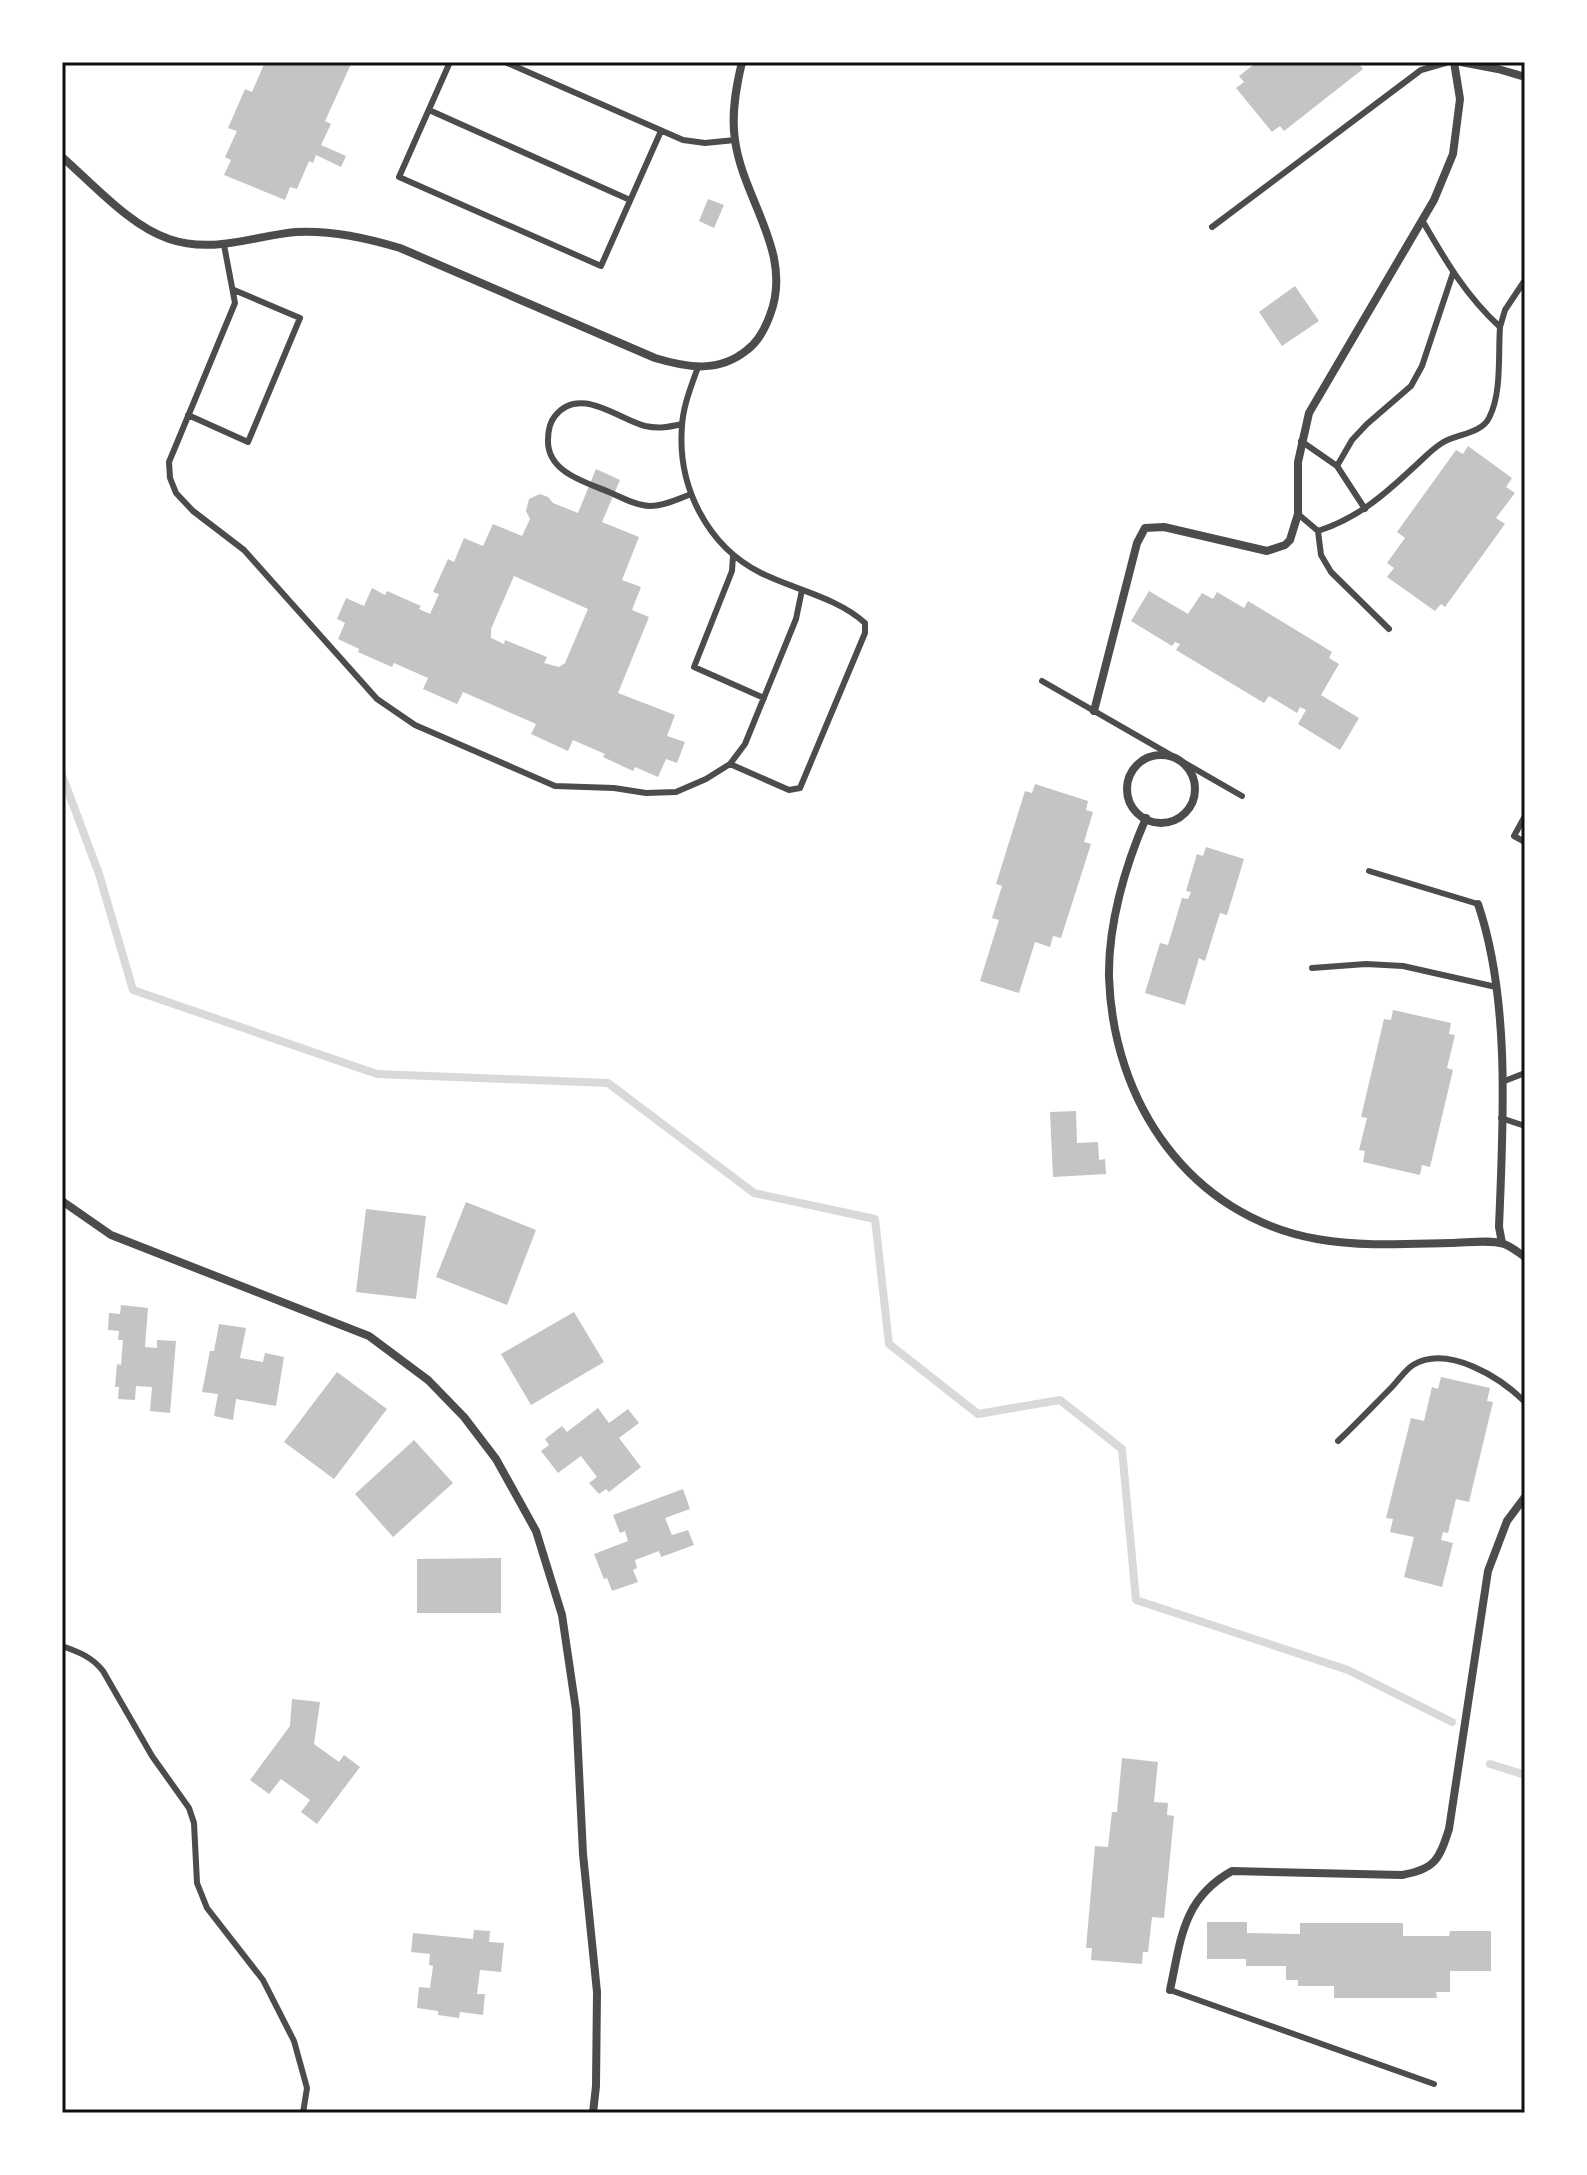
<svg xmlns="http://www.w3.org/2000/svg" width="1587" height="2175" viewBox="0 0 1587 2175" font-family="Spectral,serif">
<style>
.lines{fill:none;stroke-linecap:round;stroke-linejoin:round}
.stream{stroke:#d9d9d9;stroke-width:8}
.building{fill:#c4c4c4;fill-rule:evenodd}
.service{stroke:#4c4c4c;stroke-width:6}
.minor{stroke:#4c4c4c;stroke-width:8}
.neatline{fill:none;stroke:#111;stroke-width:3}
</style>
<rect width="100%" height="100%" fill="#fff"/>
<g class="lines">
<!-- stream -->
<path class="stream" d="M62,775l37,99 34,116 244,84 231,9 146,110 121,26 14,125 89,70 82,-14 62,49 14,151 212,70 104,52
M1490,1764l35,11"/>
</g>
<!-- building -->
<path class="building" d="M265,62h87l-27,59 6,3 -10,21 25,11 -5,11 -25,-12 -3,8 -4,-2 -12,28 -7,-2 -5,13 -61,-25 7,-15 -6,-3 12,-26 -9,-3 17,-39 7,3z
M1257,62h101l5,7 -79,62 -4,-5 -8,6 -36,-44 8,-6 -5,-6z
M708,199l16,6 -10,23 -15,-7z
M1295,286l24,35 -37,25 -23,-34z
M1468,446l44,32 -6,9 9,6 -19,25 9,6 -60,83 -4,-3 -6,7 -48,-34 7,-9 -7,-5 18,-25 -8,-6 59,-82 7,4z
M596,469l24,11 -18,42 37,15 -17,43 19,7 -9,23 17,7 -31,76 57,22 -8,21 18,6 -8,21 -11,-4 -8,18 -23,-10 -2,4 -30,-14 2,-3 -32,-14 -5,11 -37,-17 5,-10 -73,-32 -6,12 -34,-15 5,-11 -34,-15 -2,4 -34,-15 1,-3 -21,-10 7,-16 -8,-4 9,-21 18,8 8,-18 13,7 2,-4 34,15 -2,3 11,5 9,-20 -6,-2 15,-33 6,3 10,-24 19,8 10,-22 29,12 8,-17 -4,-8 3,-12 11,-5 8,3 5,6 25,10zM514,576l74,33 -23,54 -6,4 -15,-4 3,-6 -42,-17 -1,4 -13,-6v-9z
M1149,591l39,23 14,-21 11,6 4,-7 27,16 4,-7 84,51 -3,6 10,6 -18,31 38,23 -19,32 -42,-26 8,-14 -6,-3 -3,6 -28,-17 -5,7 -88,-53 4,-6 -5,-2 -3,4 -41,-25z
M1035,784l53,17 -2,9 7,2 -9,30 7,2 -30,94 -8,-2 -3,11 -15,-5 -16,51 -39,-12 19,-61 -7,-2 10,-32 -6,-2 29,-93 7,2z
M1206,847l38,12 -17,56 -7,-2 -15,48 -6,-3 -14,47 -40,-12 15,-50 8,2 14,-47 6,1 3,-7 -5,-1 11,-37 6,2z
M1393,1010l58,13 -2,11 6,1 -8,33 6,2 -23,97 -8,-2 -2,10 -57,-13 2,-11 -6,-1 8,-32 -6,-1 23,-98 7,1z
M1076,1111l1,32 21,-1 1,18 6,-1 1,15 -53,3 -3,-65z
M466,1202l70,28 -29,75 -71,-28z
M366,1209l60,7 -10,83 -60,-7z
M121,1305l27,3 -3,39 12,1v-8l19,1 -6,72 -20,-2 2,-24 -16,-1 -1,14 -17,-1 1,-12h-4l2,-23 4,1 2,-25h-5l1,-9 -11,-1 1,-17 11,1z
M574,1312l30,50 -73,43 -30,-51z
M219,1324l27,4 -6,30 23,4 2,-9 19,4 -8,49 -40,-7 -3,21 -19,-4 4,-22 -16,-2 8,-41h4z
M337,1372l50,37 -53,70 -50,-37z
M1441,1377l49,11 -3,13 6,1 -24,100 -13,-3 -8,34 -5,-1 -2,8 12,3 -11,44 -38,-10 10,-40 -24,-5 3,-13 -7,-1 25,-100 13,3 8,-34 6,2z
M598,1408l11,15 19,-14 11,14 -20,15 22,29 -32,25 -3,-3 -7,5 -10,-11 8,-6 -16,-21 -23,17 -17,-22 8,-6 -4,-6 17,-13 5,6z
M414,1440l39,43 -60,54 -38,-43z
M683,1489l7,20 -25,9 7,17 16,-5 6,15 -33,12 -2,-6 -24,9 2,8 -4,2 5,12 -26,9 -5,-13 -3,1 -10,-25 34,-13 -3,-10 -5,2 -7,-18z
M501,1558v55h-84v-54z
M292,1699l28,3 -6,42 25,18 5,-7 16,12 -43,57 -16,-12 9,-12 -29,-21 -12,15 -19,-14 40,-54z
M1122,1758l36,4 -4,40 14,1 -1,12 7,1 -10,102 -12,-1 -4,35h-5l-1,12 -51,-4 1,-12h-6l9,-102 13,1 4,-35h5z
M1207,1922h40v11l53,1v-11h103v13h46l1,-5h41v40h-41v21h-14l1,6h-103v-12h-36v-6h-12v-14h-40v-7h-39z
M474,1930l16,1 -1,11 15,1 -3,29 -21,-2 -3,24h8l-2,21 -23,-3 -1,6 -21,-3v-4l-21,-3 2,-21 11,1 3,-22 -4,-1 1,-11 -19,-2 2,-19 60,6z"/>
<g class="lines">
<!-- service -->
<path class="service" d="M450,62l-51,115 202,89 60,-135
M505,62l178,78 22,3 30,-3
M429,110l201,90
M1212,227l209,-157 28,-8
M224,245l11,58 -66,159 1,16 6,15 17,18 51,39 133,149 38,26 140,61 59,2 32,5 30,-1 30,-13 24,-15 15,-20 51,-125 6,-29
M1500,327l5,-17 20,-30
M698,367c-7,20 -15,39 -16,59 -5,60 25,120 79,147 34,17 75,24 104,50v10l-65,155 -11,2 -59,-26
M188,415l60,27 52,-124 -66,-28
M682,424c-13,3 -23,5 -37,2 -27,-7 -66,-41 -90,-10 -5,6 -7,16 -7,24 -1,32 37,42 61,52 12,5 27,14 41,14 14,0 28,-7 41,-12
M1301,441l36,25 28,43
M1337,466l15,-26 15,-16 44,-38 11,-20 31,-93
M1298,514l20,17c40,-13 66,-36 96,-64 9,-8 18,-18 28,-24 14,-9 39,-9 47,-25 13,-25 9,-63 11,-91 -34,-31 -55,-67 -78,-107
M1318,531l3,24 10,17 58,57
M733,556l-1,15 -38,96 70,31
M1042,681l200,115
M1525,816l-11,20 11,6
M1369,871l109,33
M1312,968l54,-4 37,2 93,21
M1502,1082l23,-9
M1501,1118l24,8
M1338,1441c18,-17 35,-35 53,-53 7,-7 14,-18 22,-23 35,-21 88,13 112,37
M62,1646c17,6 30,11 41,25l49,85 37,52 5,15 3,60 10,25 56,72 31,61 13,47 -4,25
M1170,1990l264,94"/>
<!-- minor -->
<path class="minor" d="M1461,62l37,7 27,8
M62,157c31,27 68,69 107,82 44,15 84,-3 127,-7 35,-2 71,6 104,16l255,110c33,10 64,15 92,-8 12,-9 18,-21 23,-35 24,-62 -27,-115 -35,-175 -4,-26 1,-53 7,-78
M1094,711l43,-168 8,-15 19,-1 103,24 18,-6 5,-5 8,-26v-52l11,-49 125,-213 19,-46 7,-55 -6,-37
M1127 789a34 34 0 1 1 68 0a34 34 0 1 1-68 0Z
M1146,818c-21,48 -38,107 -37,159 4,125 80,239 208,262 44,8 89,5 133,4 16,0 40,-4 54,1 8,3 15,9 21,13
M1478,904c33,97 25,222 21,323l3,16
M62,1201l49,34 258,101 59,44 36,37 32,42 40,72 26,84 14,95 7,144 14,138 -1,94 -3,27
M1170,1990c11,-50 12,-91 62,-119l170,4c33,-6 37,-15 47,-46l39,-258 19,-50 18,-24"/>
</g>
<!-- border -->
<rect width="1587" height="2175" fill="none" stroke="#ffffff" stroke-width="128"/>
<rect x="64" y="64" width="1459" height="2047" class="neatline"/>
</svg>
